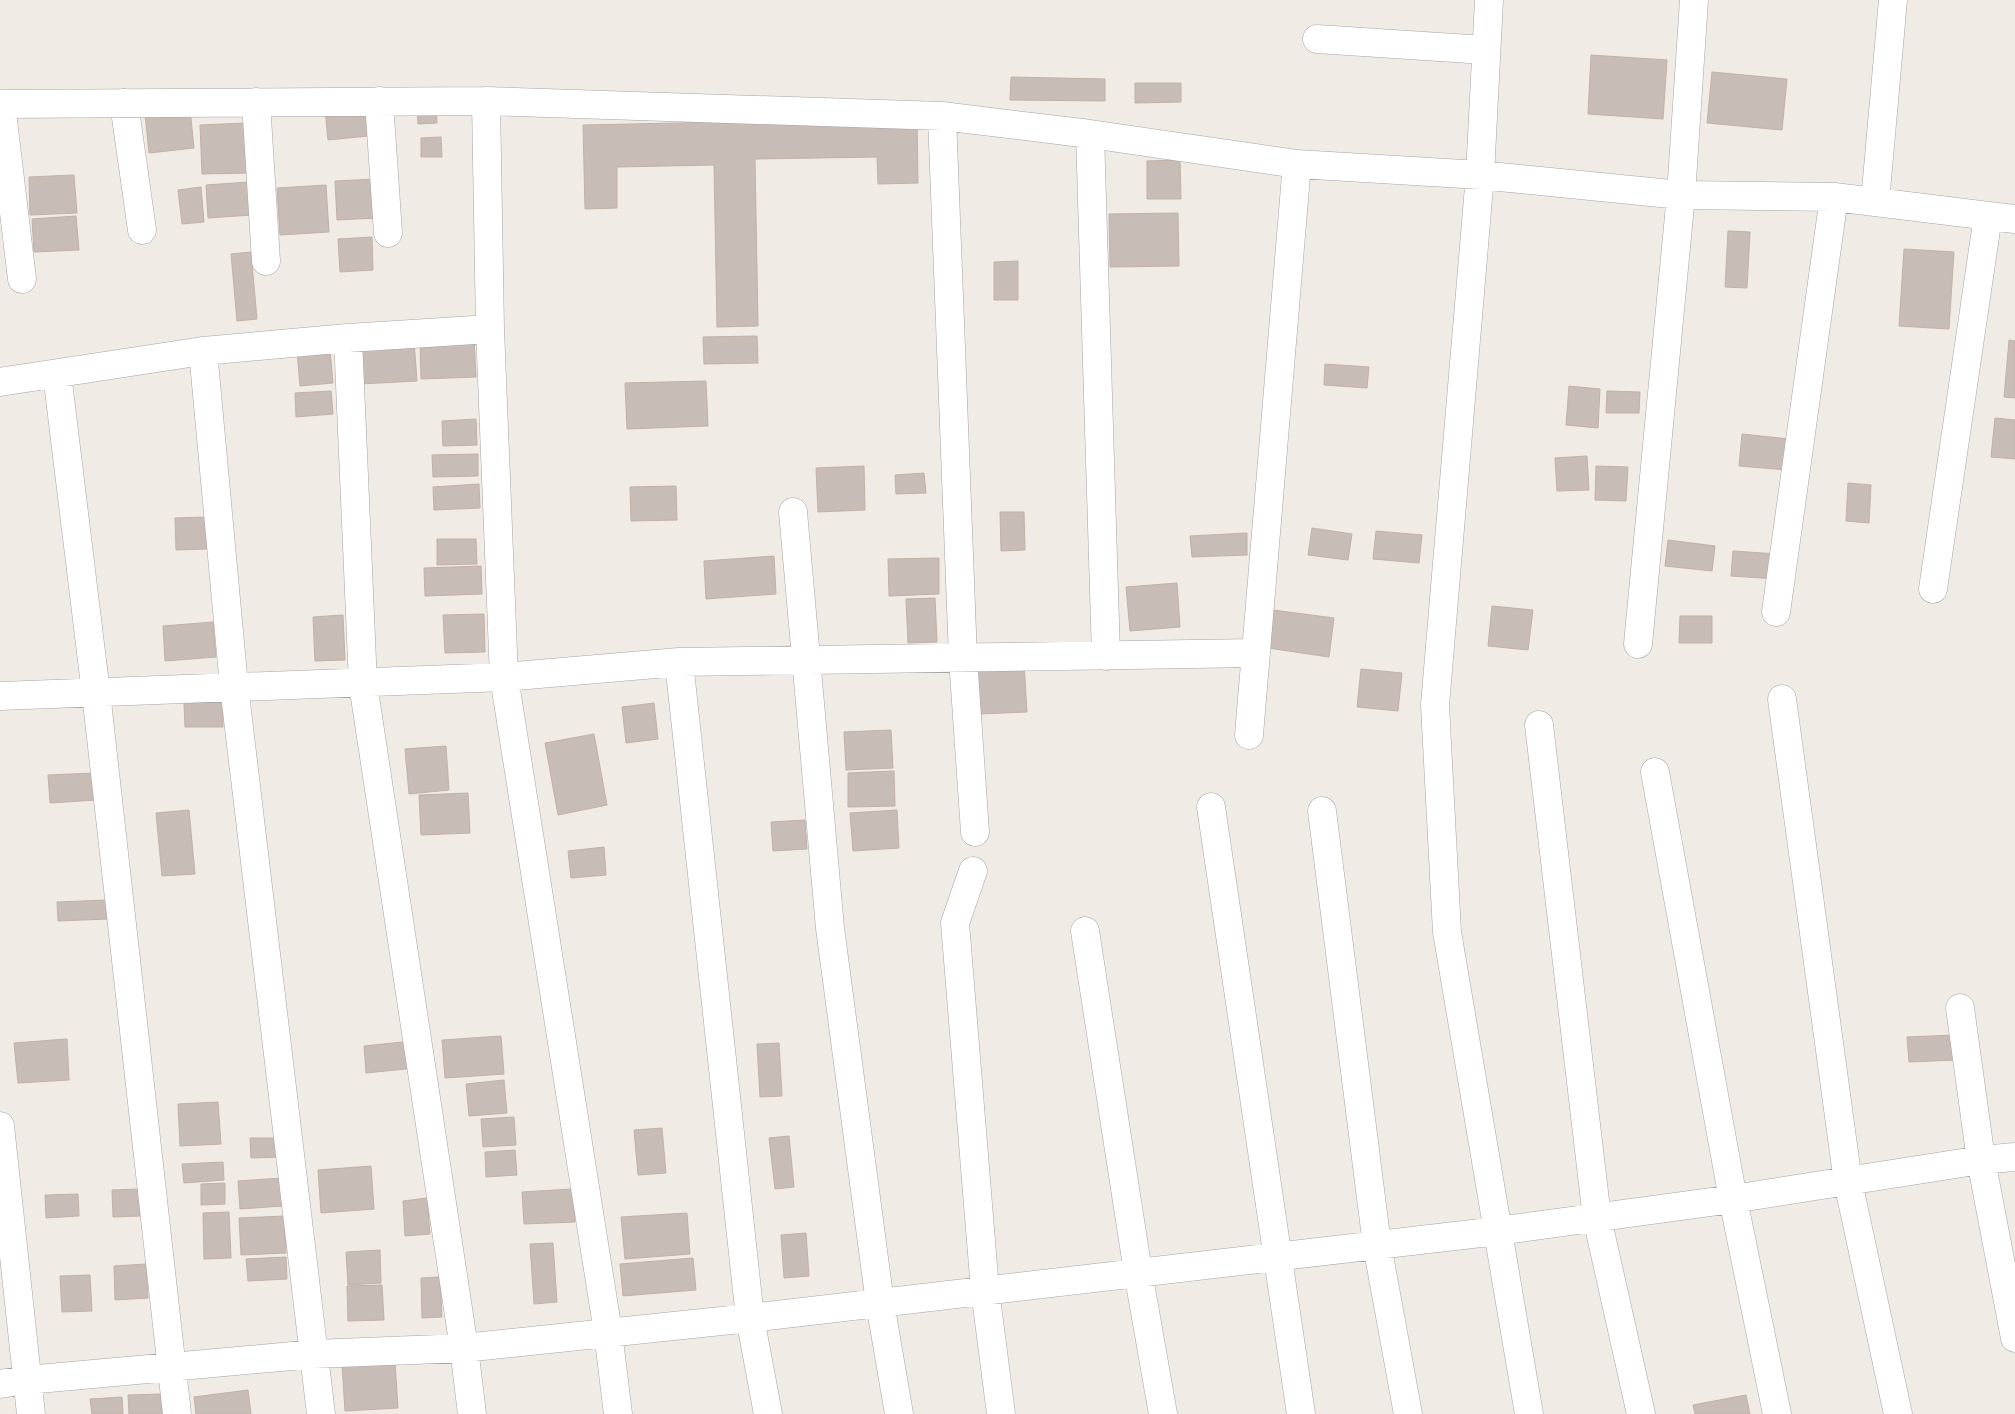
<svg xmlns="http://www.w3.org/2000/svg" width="2015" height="1414" viewBox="0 0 2015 1414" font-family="Mulish,sans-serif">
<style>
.building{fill:#c8bcb7;stroke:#c3b0a5}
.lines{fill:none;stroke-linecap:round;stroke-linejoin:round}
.minor-casing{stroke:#a5a5a5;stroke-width:29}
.minor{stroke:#fff;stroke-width:28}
</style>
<rect width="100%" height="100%" fill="#f0ebe4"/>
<!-- building -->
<path class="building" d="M1591,55l76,5 -4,59 -75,-5z
M1712,72l75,7 -5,51 -75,-7z
M1011,77l94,2v22l-95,-1z
M1135,83h46v19l-46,1z
M436,102l1,21 -19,1 -1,-21z
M366,107l2,29 -40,4 -3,-30z
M190,109l4,39 -45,5 -4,-39z
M917,118l1,65 -40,1 -1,-27 -122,2 3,167 -41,1 -3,-162 -97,2v41l-32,1 -2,-84z
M245,123l2,50 -45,1 -2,-49z
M441,137l1,20h-21v-19z
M1180,160l1,39h-34v-38z
M74,175l3,38 -47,2 -1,-38z
M375,179l1,39 -39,2 -2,-39z
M249,182l3,33 -44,3 -2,-33z
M326,185l3,47 -49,3 -3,-47z
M201,187l3,35 -22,2 -4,-34z
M1178,213l1,53 -69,1 -1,-53z
M76,216l3,34 -45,2 -2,-33z
M1728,231l22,1 -3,56 -22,-1z
M372,237l1,33 -33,2 -2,-33z
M1904,249l50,3 -5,77 -50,-3z
M251,252l6,67 -20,2 -6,-67z
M1018,261v39h-24v-38z
M757,336l1,27 -54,1 -1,-27z
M474,339l2,38 -55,2 -1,-39z
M2009,340l6,1v57l-11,-1z
M414,341l3,40 -56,3 -2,-40z
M330,348l3,35 -33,3 -3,-35z
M1325,364l44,3 -2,21 -43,-3z
M706,381l2,45 -81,3 -2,-46z
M1569,386l31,3 -2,39 -32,-3z
M331,391l2,23 -37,3 -1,-24z
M1607,391l33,1 -1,21h-33z
M1995,418l20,2v39l-24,-2z
M476,419l1,26 -34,1 -1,-25z
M1742,434l47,5 -2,31 -48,-4z
M478,454v22l-45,1 -1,-22z
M1587,456l2,34 -32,1 -2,-33z
M864,466l1,44 -47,2 -2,-44z
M1596,466l32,1 -2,34 -31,-1z
M924,473l2,20 -30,1 -1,-19z
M1848,483l23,2 -2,38 -23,-2z
M479,484l1,24 -46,2 -1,-23z
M676,486l1,34 -46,1 -1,-34z
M1000,512h24l1,38 -24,1z
M206,517l1,32 -31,1 -1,-32z
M1312,528l40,6 -4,26 -40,-5z
M1376,531l46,4 -3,28 -46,-4z
M1247,533v22l-55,2 -2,-21z
M437,539h39l1,25 -40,1z
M1668,540l47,6 -3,25 -47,-5z
M1733,551l45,3 -2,25 -45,-3z
M774,556l2,38 -70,5 -2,-38z
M939,558v36l-50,2 -1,-37z
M481,566l1,28 -57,2 -1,-28z
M1177,583l3,44 -50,4 -4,-44z
M935,598l2,44 -29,1 -2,-44z
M1492,606l41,4 -5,40 -40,-4z
M1273,610l61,8 -5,39 -61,-9z
M484,614l1,38 -40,1 -2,-38z
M343,615l2,45 -30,1 -2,-44z
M1680,616h32v27h-33z
M213,622l3,35 -51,4 -2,-35z
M1024,663l3,49 -48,2 -3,-48z
M1361,669l41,4 -4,38 -41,-4z
M223,702v25h-38l-1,-24z
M654,703l4,36 -32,4 -4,-36z
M891,730l2,38 -47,2 -2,-38z
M594,734l13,71 -49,10 -13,-72z
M446,746l3,44 -40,4 -4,-45z
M894,771l1,35 -47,1v-34z
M94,773l2,27 -46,3 -2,-28z
M468,793l2,40 -49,2 -2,-40z
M189,810l6,64 -33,2 -6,-63z
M897,810l2,38 -46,3 -3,-38z
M805,820l2,29 -34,2 -2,-29z
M604,847l2,28 -35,3 -3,-27z
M107,900l1,19 -50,2 -1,-19z
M1954,1035l2,25 -47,2 -2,-25z
M501,1036l3,38 -59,4 -3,-38z
M67,1039l2,41 -51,3 -4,-40z
M412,1041l3,27 -49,5 -2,-27z
M779,1043l3,53 -22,1 -3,-53z
M504,1080l3,33 -38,3 -3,-32z
M218,1102l3,42 -41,2 -2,-42z
M514,1117l2,28 -33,2 -2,-28z
M662,1128l4,45 -28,2 -4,-45z
M789,1136l5,51 -19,2 -6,-51z
M250,1138h30l1,19 -30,1z
M515,1150l2,25 -31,2 -1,-25z
M223,1162l1,18 -40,3 -2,-19z
M371,1166l3,43 -53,4 -3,-43z
M282,1178l1,28 -43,3 -2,-28z
M225,1183v21l-24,1v-21z
M139,1189l1,27 -27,1 -1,-27z
M572,1189l3,33 -51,2 -2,-32z
M78,1194l1,22 -33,2 -1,-23z
M427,1198l3,36 -25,2 -2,-35z
M229,1212l2,46 -27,1 -1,-46z
M687,1213l3,41 -65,5 -4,-42z
M284,1216l2,37 -45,2 -2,-37z
M806,1233l3,43 -25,2 -3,-43z
M553,1243l4,59 -23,2 -4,-60z
M380,1250l1,33 -33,2 -2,-33z
M286,1257l1,22 -39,2 -2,-22z
M693,1258l3,32 -73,6 -3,-32z
M146,1264l2,34 -33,2 -1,-34z
M90,1275l2,36 -30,1 -2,-36z
M440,1277l2,40 -20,1 -1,-40z
M382,1285l2,35 -36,1 -1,-35z
M395,1362l3,46 -53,3 -3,-46z
M248,1390l3,24h-55l-2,-17z
M161,1394l1,20h-33l-1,-19z
M1746,1395l4,19h-55l-2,-9z
M122,1397l1,17h-31l-2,-15z"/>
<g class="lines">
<!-- minor casing -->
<g class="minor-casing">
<path id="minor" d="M1489,0l-9,175 -45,530 12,227 82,482
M1317,39l168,11
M379,101l9,132
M486,101l4,228 14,348 104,655 10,82
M256,102l10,159
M124,103l18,127
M0,104l486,-3 456,15 148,18 207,30 183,11 201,20 153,2 181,22
M1,104l21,175
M942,116l21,542 12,174
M1090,134l16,522
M1875,202l18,-202
M348,338l15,346 101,664 8,66
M203,351l31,335 87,728
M57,374l39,319 81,721
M0,382l203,-31 145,-13 142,-9
M793,512l37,416 50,375 19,111
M1933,589l55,-373
M1776,612l58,-415
M1638,644l43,-449 13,-195
M679,662l71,656 18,96
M0,696l504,-19 175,-15 577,-9
M1782,699l66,483 50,232
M1539,725l58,493 44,196
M1249,735l48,-571
M1655,772l78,427 44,215
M1211,807l90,607
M1322,811l55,434 31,169
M973,871l-18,52 30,367 16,124
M1085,931l53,341 25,142
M1960,1008l21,152 34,178
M0,1126l31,288
M0,1384l27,-4 287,-26 150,-6 286,-30 748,-87 235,-32 248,-39 34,-3"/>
</g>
<!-- minor -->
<use href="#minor" class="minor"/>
</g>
</svg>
